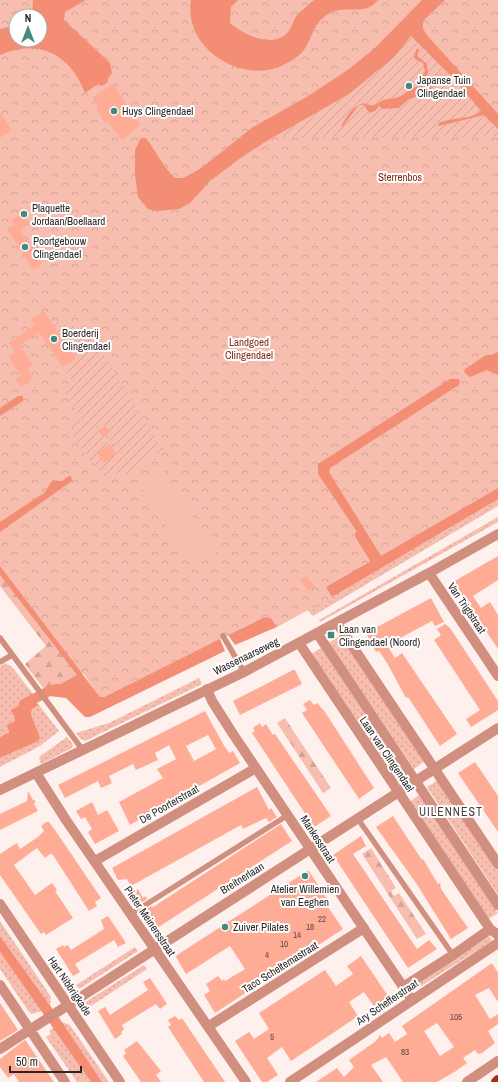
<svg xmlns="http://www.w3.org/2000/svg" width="498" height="1082" viewBox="0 0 498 1082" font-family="'Archivo Narrow',sans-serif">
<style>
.grass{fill:url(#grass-dots)}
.forest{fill:url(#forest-firs)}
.park{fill:url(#park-crowns);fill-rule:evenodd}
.garden{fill:url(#garden-furrows);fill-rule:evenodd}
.pitch{fill:#f7beb0}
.water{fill:#f38e75}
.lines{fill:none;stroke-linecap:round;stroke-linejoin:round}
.canal{stroke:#f38e75;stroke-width:10}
.building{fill:#ffac97;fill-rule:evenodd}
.service{stroke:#d18f7f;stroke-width:5.5}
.minor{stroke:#d18f7f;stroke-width:10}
.primary{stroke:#a73011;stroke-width:10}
.poi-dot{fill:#438980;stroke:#fff;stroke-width:1.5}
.labels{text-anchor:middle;stroke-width:4;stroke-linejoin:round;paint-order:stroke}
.number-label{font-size:9px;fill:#604841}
.poi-label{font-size:11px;fill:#2b2624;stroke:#fff;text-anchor:start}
.park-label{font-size:11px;fill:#832a14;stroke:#fff}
.street-label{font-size:11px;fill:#2b2624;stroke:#fff}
.neighbourhood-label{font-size:12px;letter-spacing:1px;fill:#4a3e3b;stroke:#fff}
</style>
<defs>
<pattern id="grass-dots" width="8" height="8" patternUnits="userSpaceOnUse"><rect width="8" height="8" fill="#f7beb0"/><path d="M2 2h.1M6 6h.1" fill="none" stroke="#d4a397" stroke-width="1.8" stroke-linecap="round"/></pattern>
<pattern id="forest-firs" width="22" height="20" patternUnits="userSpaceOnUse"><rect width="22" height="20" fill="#f7beb0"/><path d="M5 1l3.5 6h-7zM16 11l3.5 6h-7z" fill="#d4a397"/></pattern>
<pattern id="park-crowns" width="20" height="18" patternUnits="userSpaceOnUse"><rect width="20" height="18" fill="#f7beb0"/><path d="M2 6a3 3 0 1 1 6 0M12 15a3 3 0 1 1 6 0" fill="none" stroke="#d4a397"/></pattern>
<pattern id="garden-furrows" width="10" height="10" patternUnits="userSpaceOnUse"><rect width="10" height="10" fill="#f7beb0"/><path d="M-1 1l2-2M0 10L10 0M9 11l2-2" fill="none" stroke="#d4a397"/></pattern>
</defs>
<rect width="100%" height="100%" fill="#fdf0ed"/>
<!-- grass -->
<path class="grass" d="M498,498v8l-185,110 -6,-6z
M498,517v5l-178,100 -1,-2z
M341,635l84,126 -11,8 -85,-126z
M321,648l84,127 -11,8 -85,-128z
M5,663l7,4 22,28 -2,4 -20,10c-1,4 2,6 3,10 0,9 -8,14 -15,18v-70z
M199,678l3,6 -117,57 -4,-2 -5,-6 33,-10z
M39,705l20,26 -19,15 -40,21v-9l39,-17 1,-4 -9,-23 1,-5z
M67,737l6,7 -1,4 -31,16 -2,-7z
M438,780l60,90v25l-71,-108z
M419,795l79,118 -11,7 -79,-117z
M0,921l51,76 -1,8 -50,-69z
M488,935l4,6 -74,47 -4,-5z
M135,947l3,4 -59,38 -3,-4z
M0,952l42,59 -10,3 -3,-2 -29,-43z
M144,965l3,4 -59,39 -4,-5z
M62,1022l8,3 39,57h-7z
M54,1027l37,55h-14l-31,-45 5,-3 -2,-3z"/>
<!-- forest -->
<path class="forest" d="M0,575l78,101 -32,16 -21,-28 21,-18 -46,-60z
M285,718l46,70 -8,5 -46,-70z
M371,848l25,40 -5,3 3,5 5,-3 27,41 -9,5 -55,-85z"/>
<!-- park -->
<path class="park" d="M0,0h498v498l-166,99 -55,30 -6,-9 -6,-1 -161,80h-4l-17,-24 -5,3 -78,-101zM16,16h24v24h-24z"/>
<!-- garden -->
<path class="garden" d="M411,36l42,42 45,51v8l-219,1 -3,-2 38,-22 80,-57z
M50,320l23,7 10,-5 80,127 -44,29 -3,-5 -7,5 -6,-1 -31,-41 4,-3 -4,-7 9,-7 -18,-29 10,-7 -10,-16 13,-8zM99,423l11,9 -2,2 7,12 -2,2 4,6 -16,1 -2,-4 10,-6 -13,-19z"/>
<!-- pitch -->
<path class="pitch" d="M164,470l52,84 -23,14 -53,-83z"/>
<!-- water -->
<path class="water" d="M33,0h53l-21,12 -1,8 46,43 2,10 -4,5v4l-6,4 -4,-2 -13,9c-15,-39 -46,-55 -85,-38v-26l16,-4v15h24v-24h-8z
M191,0h47l-7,7 -1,16c13,11 42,26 57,10 5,-5 6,-14 11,-19 5,-5 11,-9 16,-14h64c-13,17 -33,4 -48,13 -17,9 -17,24 -26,37 -6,8 -19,15 -28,18 -41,13 -93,-23 -85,-68z
M422,0h23l-22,21v7l3,6 72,80v15l-14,-14 -45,11 -1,-2 3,-2c13,-5 30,-2 40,-11l-28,-33 -42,-42 -17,21 -45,37 -84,48 -23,15 -32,24 -20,22 -11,6 -23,2 -8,-2 -10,-12 -3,-22v-25l6,-12h5c10,13 17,29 29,40h8l17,-9 53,-42 52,-29 44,-29 26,-21z
M417,48l2,2 -2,6 10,8 1,9 -3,10 6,2 1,5 12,-1 1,2 -8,-1 -28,9 -10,9 -16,1 -4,-3 -4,5 -6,2 -5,-8h-5l-16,21h-2c7,-10 10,-20 23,-23 10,5 11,1 20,-3 5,-2 10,-1 15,-3 7,-4 12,-9 19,-11l1,-6 6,-9 -2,-8 -8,-4 -1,-3z
M498,352v23l-11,-5 -17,7 -6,-5 1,-3 21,-14h5z
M450,379h9l1,2 -1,4 -129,83 -1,4 52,84 117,-68v11l-166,98 -6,-10 47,-27 1,-3 -56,-83v-10z
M18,396h5v5l-23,15v-8z
M69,476h2l1,5 -72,51v-10l44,-29 8,-12h10z
M0,566l100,131h4l116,-58 5,12 -135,66h-5l-19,-19 -17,-2 -3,-4 31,-17 -77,-100z
M265,617l6,1 6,9 -42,18 -7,-10z
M32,699l7,6 -7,4 -1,5 9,23 -1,4 -39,17v-21l9,-5 -2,-7 7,-3 1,-4 -4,-7 1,-2z
M0,936l62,86 40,60h-11l-91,-130z"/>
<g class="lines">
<!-- canal -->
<path class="canal" d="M360,535l18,29
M25,707l-1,-3 27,-14 7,-1"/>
</g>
<!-- building -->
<path class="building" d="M441,72l5,9 -8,5 -5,-10z
M113,84l27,41 -18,15 -15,-19 -2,2 -9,-15 2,-1 -6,-9z
M0,112l12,18 -12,8z
M23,213l7,11 -10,6 22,33 -9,6 -26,-40 7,-4 -3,-5z
M44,311l32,48 -13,8 -24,-35 -19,13 13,20 -6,4 6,9 -13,9 -5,-8 6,-4 -13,-18 7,-5 -6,-9 26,-18 -4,-5z
M105,425l5,7 -7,5 -5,-7z
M110,444l7,10 -13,9 -7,-10z
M498,556v24l-25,16 8,12 9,-6 8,13v34l-45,-67z
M307,576l8,11 -7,4 -7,-11z
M431,598l13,24 -9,4 -3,-5 -45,24 8,13 7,-5 55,81 -17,12 -32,-49 -2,1 -19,-35 -8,-12 -3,1 -10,-19z
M445,624l5,4 48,73v9l-27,17 -5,-8 14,-9 -46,-70 7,-5 -4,-6z
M293,670h2l7,14 -62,31 -7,-14z
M310,700l4,5 3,-2 8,9 49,76 -15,11 -57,-86 5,-3 -4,-6z
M205,711l18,33 6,9 4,-2 7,12 -110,62 -11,-23 44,-24 -6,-9 19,-10 -7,-14 -14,8 3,7 -22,10 -3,-6 -24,12 3,7 -4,2 -7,3 -3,-7 -33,17 -7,-13zM208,735l8,14 -22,12 -8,-15z
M260,723l2,4 4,-3 7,11 2,-1 56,82 -17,11 -62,-94 3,-2 -2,-3z
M475,762l23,34v36l-40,-59z
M257,787l12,23 2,-2 6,9 -8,5 -3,-4 -23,11 -2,-4 -110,61 -4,-7 -9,1 -6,-12z
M28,791l5,9 3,1 -2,3 4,7 -38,19v-16l27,-13z
M92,802l6,13 9,-5 12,21 -24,13 -7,-12 4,-3 -7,-12 -4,2 -5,-8z
M393,816l29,44 1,-1 15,25 2,-1 1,6 27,39 -17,11 -35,-56 -40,-56z
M46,822h3l6,8 46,68 -6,4 2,4 -8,5 -36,-56 -3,-1 -5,4 -8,-10 -23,17 21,30 17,-12 5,7 -2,1 18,27 -27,17 -2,-3 -3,2 -41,-59v-21l17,-11 3,6 18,-12 6,-6 -3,-5z
M281,824l11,17 -138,89 -12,-18 10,-6 1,1z
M361,836l5,10 -13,8 37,55 27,40 12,-9 8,9 -29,19 -75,-113z
M307,871h2l18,28 -3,2 19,28 -128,84 -11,-18 6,-4 -4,-7 12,-8 4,5 2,-2 1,2 20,-12 -15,-23 -44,28 -10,-17 1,-2z
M138,889l5,9 3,-2 1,3 -9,6 -7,-11z
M108,916l18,27 -8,4 -4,-7 -39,24 5,8 -7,4 -17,-27 7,-4 1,2 4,-2 3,5 33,-21 -3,-9z
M361,956l29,43 -14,10 -12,-17 -15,10 9,14 -22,15 -45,30 -9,-14 -15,11 11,17 -11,7h-5l-27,-41 14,-9 5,7 15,-10 -10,-16 66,-43 11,16 17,-12 -6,-8z
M492,963l6,10v29l-9,-14 -14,7 15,24 8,-5v10l-10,7 7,12 -13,10 -4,1 -3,-4 -12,8 4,5 -11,8 -19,11h-34l-17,-25 -15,8 12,17h-67l21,-14 7,9 10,-10 -5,-7 27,-19 4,-6 2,3 7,-5 6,9 12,-8 -5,-8zM437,1023l17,24 -14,9 -16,-25z
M150,978l17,26 -7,5 -4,-5 -34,21 2,4 -3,3 1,2 -7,5 -17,-28 7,-4 5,8 38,-25 -5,-8z
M0,1003l18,27 -18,11z
M175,1016l4,4 3,-2 43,64h-21l-36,-55 3,-2 -3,-5z
M25,1040l1,1 28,41h-35l-5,-8 -6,4 -8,-11v-8z
M137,1041l24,30 -5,4 5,7h-20l-18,-26 3,-3 -2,-3z"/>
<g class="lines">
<!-- service -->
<path class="service" d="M223,636l21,36
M0,638l82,111
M0,662l12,-7
M358,819l95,136
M131,914l157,-99"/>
<!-- minor -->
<path class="minor" d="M429,573l69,103
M337,623l161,241
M317,633l181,272
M299,643l191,286 8,6
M207,689l5,12 21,33 179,266
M36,773l30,47 180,262
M0,790l244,-118 185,-99 69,-39
M95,861l161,-93
M0,904l120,178
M0,985l65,97
M403,987l50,-32 37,-26
M209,1026l155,-98
M0,1049l498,-321
M290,1082l208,-139
M467,1082l31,-21"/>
<!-- primary -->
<path class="primary" d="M496,1082l2,-2"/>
</g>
<!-- markers -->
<g class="poi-dot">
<circle cx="409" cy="86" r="4"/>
<circle cx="114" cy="111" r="4"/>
<circle cx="24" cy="214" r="4"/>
<circle cx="25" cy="247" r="4"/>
<circle cx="54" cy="339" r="4"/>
<rect x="327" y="631" width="8" height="8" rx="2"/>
<circle cx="305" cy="876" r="4"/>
<circle cx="225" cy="927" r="4"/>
</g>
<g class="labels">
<!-- number labels -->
<g class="number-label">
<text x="322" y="922">22</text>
<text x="310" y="930">18</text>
<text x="297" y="938">14</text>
<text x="284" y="947">10</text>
<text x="267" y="958">4</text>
<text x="456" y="1020">105</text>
<text x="272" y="1040">5</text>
<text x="405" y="1055">83</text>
</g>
<!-- poi labels -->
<g class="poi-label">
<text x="417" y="84">Japanse Tuin<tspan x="417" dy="13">Clingendael</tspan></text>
<text x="122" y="115">Huys Clingendael</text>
<text x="32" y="212">Plaquette<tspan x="32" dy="13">Jordaan/Boellaard</tspan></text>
<text x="33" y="245">Poortgebouw<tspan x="33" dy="13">Clingendael</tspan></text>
<text x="62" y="337">Boerderij<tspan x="62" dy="13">Clingendael</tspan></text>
<text x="339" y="633">Laan van<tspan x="339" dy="13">Clingendael (Noord)</tspan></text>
<text x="305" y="893" text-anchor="middle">Atelier Willemien<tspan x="305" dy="13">van Eeghen</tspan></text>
<text x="233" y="931">Zuiver Pilates</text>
</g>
<!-- park labels -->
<g class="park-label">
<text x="400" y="181">Sterrenbos</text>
<text x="249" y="346">Landgoed<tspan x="249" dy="13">Clingendael</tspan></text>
</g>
<!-- street labels -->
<g class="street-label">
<text transform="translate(467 608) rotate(56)" y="4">Van Trigtstraat</text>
<text transform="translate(246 656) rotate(-26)" y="4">Wassenaarseweg</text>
<text transform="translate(387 754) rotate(56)" y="4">Laan van Clingendael</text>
<text transform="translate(169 804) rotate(-30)" y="4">De Poorterstraat</text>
<text transform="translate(318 839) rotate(57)" y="4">Mankesstraat</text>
<text transform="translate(242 878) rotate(-32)" y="4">Breitnerlaan</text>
<text transform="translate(150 921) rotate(56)" y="4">Pieter Meinersstraat</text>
<text transform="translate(280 967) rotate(-32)" y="4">Taco Scheltemastraat</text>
<text transform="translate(70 986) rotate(56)" y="4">Hart Nibbrigkade</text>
<text transform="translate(387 1002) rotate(-34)" y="4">Ary Schefferstraat</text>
</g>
<!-- neighbourhood labels -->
<g class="neighbourhood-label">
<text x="451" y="816">UILENNEST</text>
</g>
</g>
<!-- north arrow -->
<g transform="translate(28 28)"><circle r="19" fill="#ffffff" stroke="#aaa8a7"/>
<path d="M0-3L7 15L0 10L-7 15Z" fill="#438980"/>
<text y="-6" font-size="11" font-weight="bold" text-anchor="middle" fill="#2b2624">N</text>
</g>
<!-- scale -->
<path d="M10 1066v6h71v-6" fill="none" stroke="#2b2624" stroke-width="2"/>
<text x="16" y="1066" font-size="12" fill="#2b2624" stroke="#ffffff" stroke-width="3" paint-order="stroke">50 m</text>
</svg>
